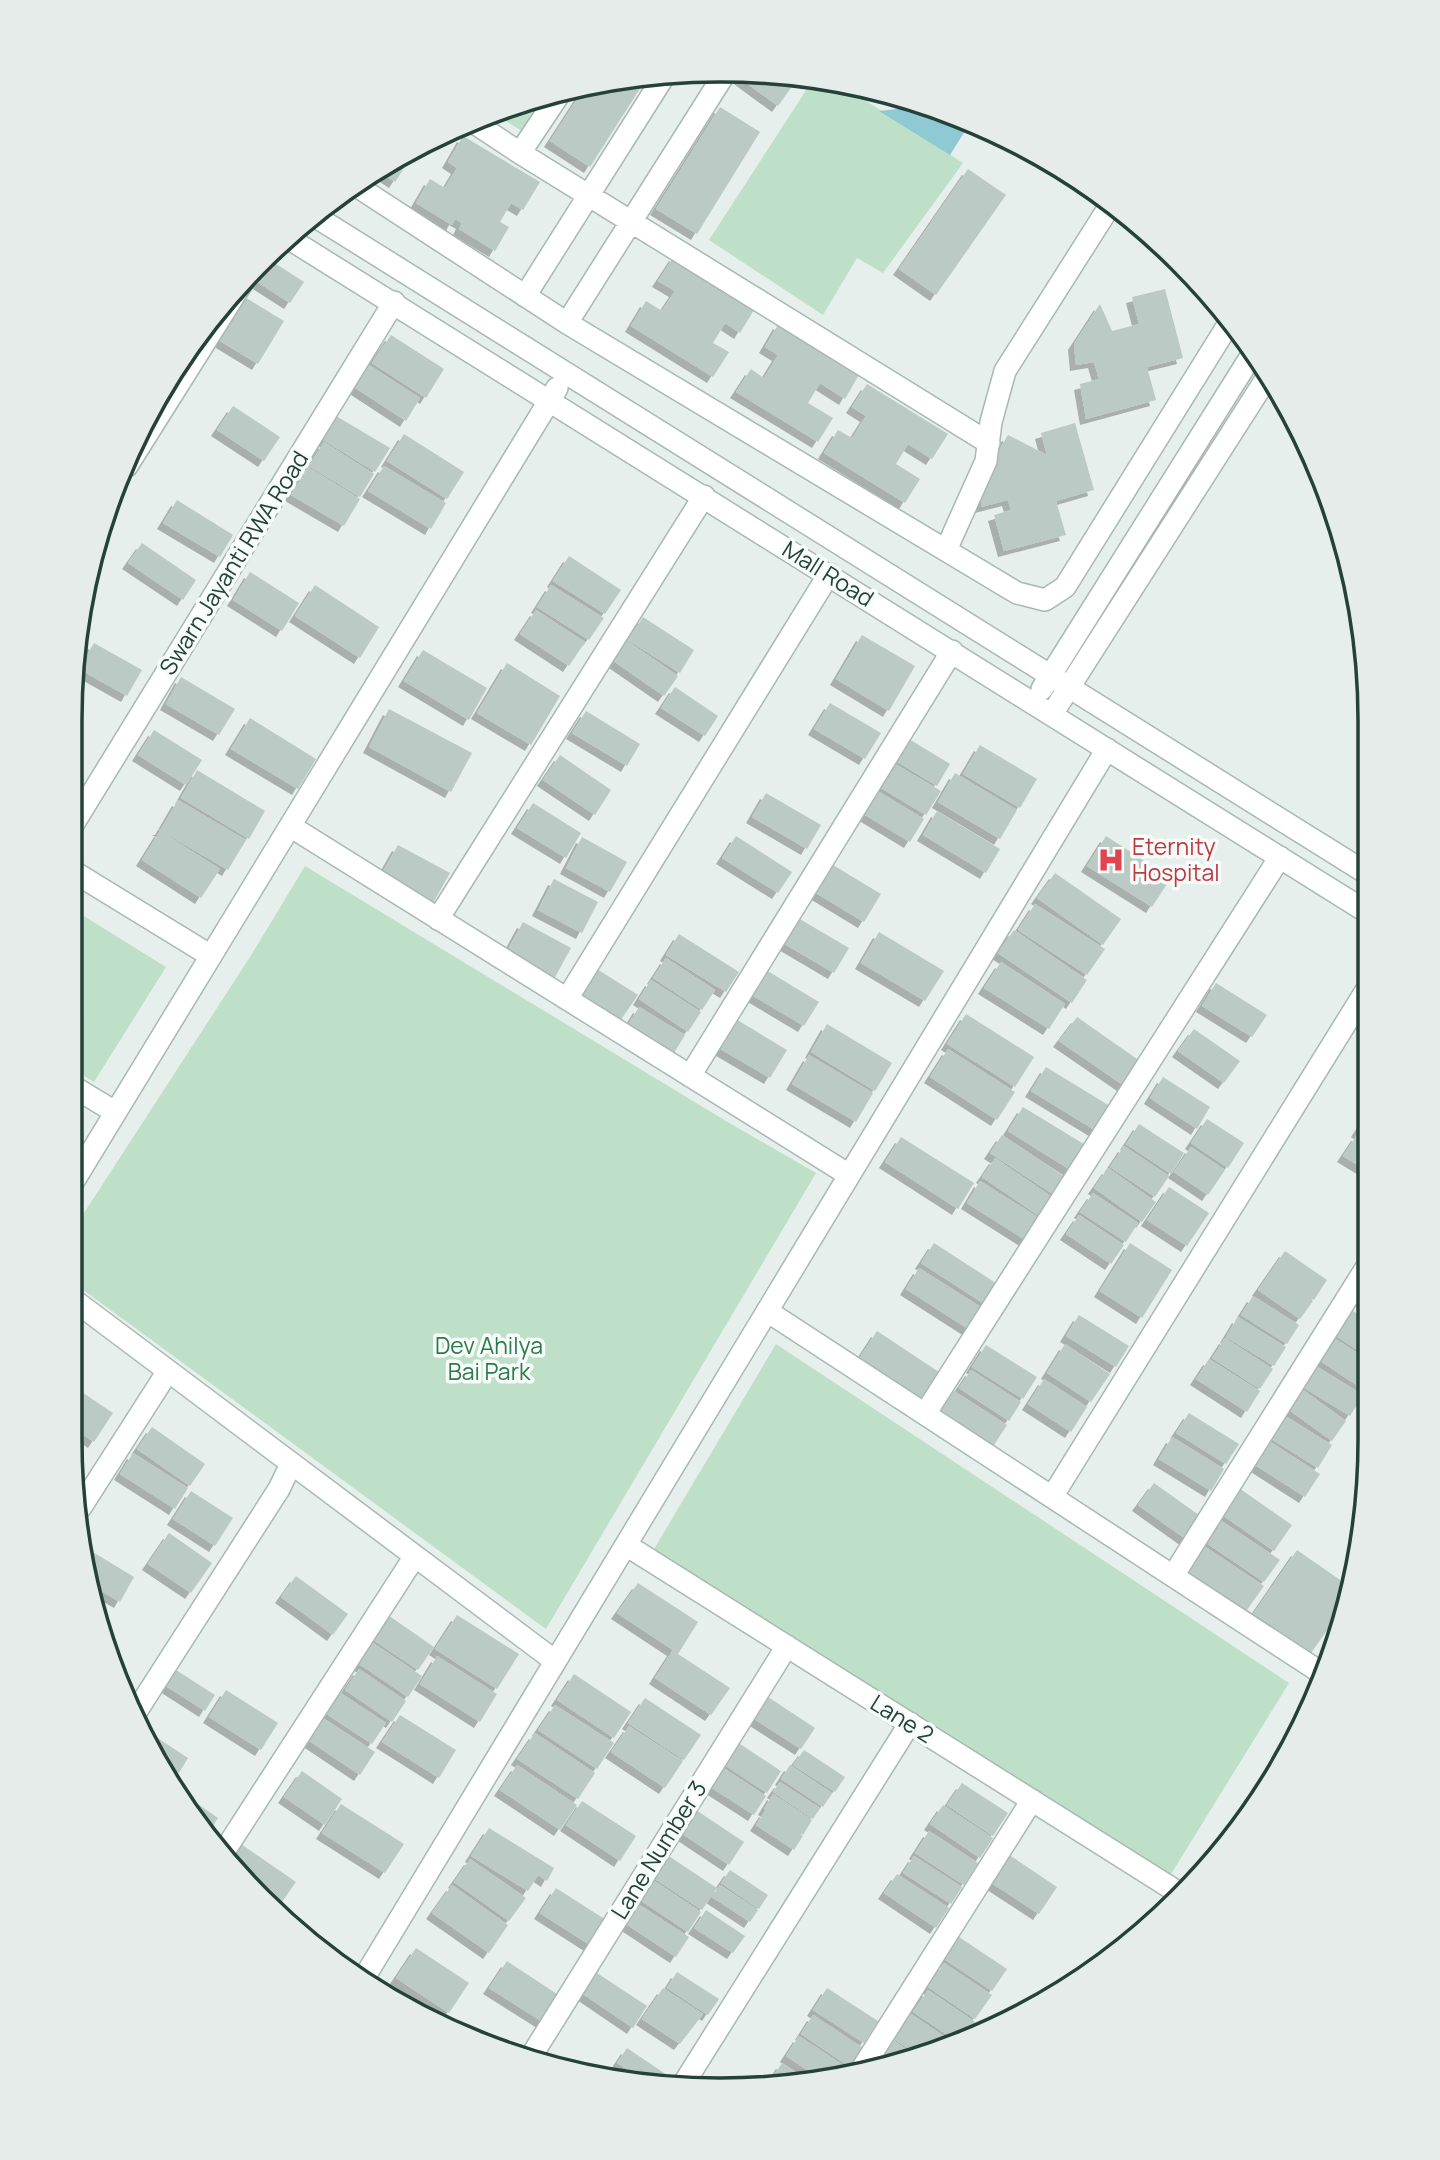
<svg xmlns="http://www.w3.org/2000/svg" width="1440" height="2160" viewBox="0 0 1440 2160" font-family="Manrope,sans-serif">
<style>
.green{fill:#bfe0c8}
.water{fill:#8ec9d4}
.building{fill:#bbcac4;filter:url(#shadow)}
.lines{fill:none;stroke-linecap:round;stroke-linejoin:round}
.minor-casing{stroke:#a8b8b2;stroke-width:24}
.minor{stroke:#fff;stroke-width:21}
.labels{text-anchor:middle;stroke-width:7;stroke-linejoin:round;paint-order:stroke}
.street-label{font-size:23px;fill:#24423a;stroke:#f7fbf9}
.health-label{font-size:23px;fill:#be3a42;stroke:#f7fbf9;text-anchor:start}
.park-label{font-size:23px;fill:#2d7a4b;stroke:#f7fbf9}
.rim{fill:none;stroke:#24423a;stroke-width:3.5}
</style>
<defs>
<filter id="shadow"><feDropShadow dx="-6" dy="6" stdDeviation="0" flood-color="#0004"/></filter>
</defs>
<rect width="100%" height="100%" fill="#e6efeb"/>
<!-- green -->
<path class="green" d="M814,78l24,5 125,80 -80,110 -26,-15 -34,57 -114,-75z
M552,92l-27,41 -30,-19z
M305,866l421,255 90,52 -270,456 -475,-348v-48l179,-276z
M74,910l92,57 -72,115 -21,-13z
M776,1344l513,339 -121,196 -514,-330z"/>
<!-- water -->
<path class="water" d="M914,101l15,4 41,18 -20,32 -71,-44 18,-2z"/>
<!-- building -->
<path class="building" d="M739,73l61,2 -22,31 -41,-30z
M648,76l-58,91 -40,-26 35,-54z
M720,107l40,25 -63,102 -41,-25z
M463,136l77,46 -17,28 -12,-7 -11,19 9,5 -14,24 -36,-22 3,-6 -7,-4 -3,6 -36,-22 14,-24 15,9 12,-20 -9,-6z
M404,155l6,4 -15,23 -17,-11z
M968,169l38,26 -70,100 -37,-26z
M675,255l82,50 -17,28 -15,-10 -12,20 16,9 -16,25 -82,-51 15,-25 16,10 13,-20 -17,-10z
M267,258l37,24 -14,21 -39,-25z
M1165,289l18,69 -36,9 9,33 -70,19 -6,-35 19,-5 -5,-17 -18,3 -2,-21 26,-40 12,27 27,-7 -7,-27z
M238,293l46,28 -26,43 -46,-28z
M779,323l81,50 -15,26 -25,-16 -12,20 25,15 -15,24 -82,-50 15,-23 13,9 14,-23 -13,-8z
M391,335l53,34 -18,29 -54,-35z
M369,365l51,33 -14,23 -52,-34z
M867,384l81,50 -16,25 -24,-15 -12,20 24,15 -15,24 -81,-50 14,-23 14,8 14,-22 -14,-9z
M233,406l47,31 -16,24 -47,-31z
M336,416l54,32 -15,24 -53,-33z
M1075,423l19,67 -38,11 10,34 -62,16 -10,-36 17,-5 -3,-10 -27,7 2,-30 25,-42 39,20 -6,-22z
M404,434l60,38 -17,27 -60,-38z
M324,442l50,32 -14,23 -51,-31z
M384,466l62,37 -15,26 -63,-38z
M308,467l52,32 -16,27 -53,-31z
M177,500l56,35 -13,22 -57,-34z
M142,543l54,37 -13,20 -55,-37z
M569,556l52,34 -16,24 -52,-33z
M250,572l49,31 -17,28 -49,-31z
M315,585l64,42 -19,31 -65,-42z
M551,585l53,33 -15,22 -52,-33z
M536,610l49,32 -16,24 -49,-32z
M643,617l51,33 -14,23 -52,-33z
M862,635l53,31 -26,45 -53,-32z
M626,640l52,36 -14,20 -52,-36z
M94,643l48,27 -15,26 -48,-27z
M423,650l64,38 -18,32 -65,-39z
M507,663l53,33 -29,49 -54,-32z
M181,677l54,32 -16,26 -53,-31z
M675,687l43,29 -13,20 -44,-28z
M830,703l51,30 -16,26 -51,-30z
M389,709l83,44 -21,39 -82,-45z
M586,711l54,33 -13,22 -55,-33z
M250,718l66,41 -18,30 -67,-40z
M154,730l48,30 -16,25 -48,-30z
M904,736l46,28 -13,22 -46,-28z
M980,745l57,34 -17,29 -57,-34z
M560,755l51,35 -16,25 -52,-35z
M890,761l51,30 -15,24 -50,-30z
M197,770l68,41 -16,28 -68,-41z
M955,773l62,37 -17,29 -62,-37z
M876,790l48,29 -14,23 -48,-29z
M766,793l55,32 -14,24 -55,-32z
M178,800l68,40 -18,30 -70,-41h3z
M533,803l48,30 -15,25 -49,-30z
M937,811l63,38 -14,24 -63,-38z
M160,831l60,38 -19,29 -59,-38z
M736,836l56,36 -14,21 -56,-35z
M1106,836l65,42 -19,29 -65,-41z
M582,837l45,25 -17,30 -44,-24z
M398,845l52,28 -17,30 -52,-28z
M833,865l48,29 -17,28 -48,-29z
M1055,873l66,46 -18,26 -66,-47z
M554,879l44,23 -16,31 -44,-23z
M1035,904l70,45 -18,26 -69,-45z
M798,918l51,30 -15,25 -51,-30z
M523,922l48,26 -17,31 -48,-26z
M1014,930l73,50 -15,23 -74,-50z
M879,932l65,39 -19,30 -64,-38z
M679,934l60,38 -13,20 -60,-37z
M666,958l49,32 -13,20 -49,-32z
M1001,962l64,42 -16,25 -65,-41z
M597,969l41,26 -18,26 -40,-26z
M766,970l53,32 -15,24 -52,-31z
M651,980l50,32 -13,20 -49,-33z
M1216,983l51,32 -15,22 -50,-31z
M639,1007l46,28 -11,18 -46,-28z
M966,1014l68,43 -19,30 -68,-43z
M1077,1017l63,44 -17,24 -64,-44z
M734,1018l53,32 -17,28 -53,-31z
M827,1024l65,39 -17,28 -64,-39z
M1194,1029l46,32 -16,22 -46,-32z
M948,1049l67,43 -18,28 -67,-43z
M809,1055l64,38 -17,29 -64,-38z
M1046,1067l67,41 -15,24 -67,-41z
M1163,1077l47,30 -13,22 -47,-31z
M1023,1107l69,42 -15,25 -69,-43z
M1366,1117v21l-9,-7z
M1207,1119l37,24 -16,25 -37,-25z
M1139,1124l45,29 -13,21 -45,-30z
M1002,1135l69,46 -12,17 -69,-45z
M1357,1135l9,5v30l-23,-14z
M901,1137l73,46 -16,26 -73,-47z
M1124,1146l45,30 -14,21 -45,-30z
M1191,1147l34,23 -17,25 -34,-23z
M995,1158l63,43 -13,19 -63,-43z
M1108,1168l48,34 -14,20 -48,-34z
M980,1181l64,40 -14,22 -63,-40z
M1169,1187l40,26 -22,33 -40,-26z
M1093,1193l45,30 -12,19 -46,-30z
M1079,1215l45,30 -13,19 -45,-30z
M934,1243l68,44 -13,20 -68,-44z
M1130,1243l42,27 -30,48 -42,-27z
M1285,1251l42,29 -13,20 -19,-13 18,14 -13,18 -42,-29z
M919,1268l68,43 -14,21 -67,-43z
M1253,1296l46,29 -12,19 -46,-29z
M1347,1307l18,12v36l-35,-23z
M1079,1315l50,31 -13,21 -50,-31z
M1238,1317l48,30 -12,19 -48,-29z
M877,1331l68,45 -17,27 -69,-44z
M1328,1334l37,24 -1,32 -51,-34z
M71,1335l12,9 -12,17z
M1225,1338l48,31 -13,20 -48,-31z
M1065,1344l45,30 -19,28 -44,-29z
M986,1345l51,32 -14,22 -51,-32z
M1209,1359l51,32 -13,21 -51,-33z
M1311,1363l52,32 -13,21 -52,-32z
M971,1370l50,32 -12,19 -50,-33z
M1044,1379l43,28 -16,25 -43,-28z
M70,1384l43,29 -19,29 -24,-16z
M1299,1387l47,34 -14,20 -47,-34z
M954,1391l53,34 -15,23 -53,-35z
M1189,1413l50,31 -13,20 -50,-31z
M1282,1414l50,31 -14,23 -50,-31z
M152,1427l53,37 -15,22 -53,-37z
M1172,1437l52,32 -13,22 -52,-32z
M1264,1438l56,36 -15,23 -56,-36z
M133,1453l55,35 -13,21 -55,-35z
M1154,1483l49,35 -16,22 -49,-35z
M1236,1486l56,39 -18,26 -56,-39z
M191,1491l42,27 -18,28 -42,-27z
M1217,1518l63,42 -16,22 -62,-42z
M169,1533l43,30 -21,30 -43,-29z
M1198,1542l66,44 -20,28 -66,-43z
M88,1549l46,28 -14,25 -26,-15z
M1297,1550l49,34 -9,32 -28,40 -57,-40z
M296,1576l52,38 -15,21 -52,-38z
M638,1583l60,39 -20,32 52,34 -19,27 -56,-37 18,-28 -56,-37z
M385,1613l49,34 -16,23 -49,-33z
M457,1615l62,39 -22,35 -62,-40z
M373,1643l49,33 -14,21 -49,-33z
M437,1656l60,38 -17,28 -60,-38z
M359,1669l47,32 -14,21 -47,-32z
M176,1670l39,25 -10,16 -39,-25z
M574,1674l57,38 -17,26 -57,-38z
M226,1690l52,33 -17,27 -52,-33z
M336,1690l50,33 -14,21 -50,-33z
M762,1693l53,35 -14,21 -53,-34z
M645,1698l56,37 -17,25 -56,-37z
M555,1705l59,38 -17,26 -59,-39z
M400,1715l56,35 -17,28 -57,-36z
M320,1716l55,36 -15,23 -55,-37z
M629,1726l54,35 -18,27 -54,-36z
M144,1729l44,29 -9,15 -19,-12z
M535,1733l60,40 -17,26 -61,-40z
M734,1740l47,31 -14,22 -47,-31z
M804,1750l41,27 -10,15 -42,-27z
M517,1765l60,40 -17,25 -60,-40z
M790,1765l42,28 -9,14 -42,-28z
M722,1767l44,29 -12,19 -45,-29z
M302,1771l40,28 -17,26 -41,-28z
M780,1782l40,26 -7,11 -40,-27z
M962,1783l46,30 -15,23 -46,-31z
M172,1786l46,32 -9,14 -29,-31z
M773,1794l39,26 -9,15 -39,-26z
M582,1801l54,35 -16,25 -54,-36z
M341,1804l63,40 -19,29 -63,-40z
M943,1805l50,33 -13,20 -50,-34z
M693,1808l51,34 -15,23 -51,-34z
M765,1811l38,25 -9,14 -38,-25z
M489,1828l65,40 -7,13 -9,-6 -10,16 -57,-35z
M929,1831l49,32 -14,22 -49,-32z
M241,1844l55,38 -17,24 -47,-49z
M1008,1854l49,33 -18,27 -49,-32z
M667,1855l50,33 -15,22 -50,-33z
M914,1856l48,31 -11,17 -48,-31z
M470,1859l56,39 -17,23 -55,-39z
M730,1870l38,25 -9,14 -38,-26z
M897,1874l52,34 -13,20 -52,-35z
M653,1880l48,32 -13,20 -48,-32z
M452,1885l56,40 -19,28 -57,-40z
M720,1885l38,25 -8,12 -38,-25z
M556,1888l50,32 -16,25 -50,-32z
M638,1904l51,33 -13,20 -50,-33z
M706,1910l39,26 -12,17 -39,-25z
M959,1937l48,32 -15,22 -48,-32z
M416,1948l53,35 -20,30 -53,-35z
M507,1961l56,37 -17,26 -57,-36z
M944,1963l48,32 -17,24 -47,-32z
M677,1972l42,27 -11,16 -41,-27z
M597,1973l50,33 -14,22 -50,-34z
M663,1988l40,26 -23,30 -38,-25z
M827,1988l51,33 -14,22 -51,-33z
M928,1990l47,32 -6,10 -17,6 -39,-26z
M911,2014l37,25 -34,13 -20,-13z
M813,2015l50,33 -13,19 -49,-33z
M799,2036l50,33 -5,9 -23,1 -35,-23z
M890,2038l22,15 -31,12 -6,-4z
M627,2048l43,29 -6,9 -18,-5 -29,-18z
M782,2063l25,17 -37,1z"/>
<g class="lines">
<!-- minor casing -->
<g class="minor-casing">
<path id="minor" d="M473,122l47,31 469,290
M520,153l42,-63
M355,185l212,138 450,270 28,7 20,-13 166,-267
M313,215l1055,659
M288,238l1079,674
M525,296l141,-223
M567,323l158,-250
M127,466l117,-186
M946,550l40,-89 5,-39 14,-51 106,-167
M1042,689l211,-336
M1052,714l216,-338
M74,823l320,-521
M290,826l559,349
M74,872l137,84
M438,919l266,-423
M567,999l262,-425
M690,1076l262,-425
M72,1086l43,26
M72,1184l485,-796
M71,1298l484,363
M767,1311l553,361
M925,1414l355,-557
M1052,1497l315,-508
M81,1507l87,-136
M626,1545l553,348
M1173,1576l193,-308
M136,1712l143,-223 12,-25
M225,1850l190,-294
M364,1978l743,-1229
M532,2055l255,-409
M860,2072l172,-272
M681,2088l229,-365"/>
</g>
<!-- minor -->
<use href="#minor" class="minor"/>
</g>
<!-- icons -->
<defs>
<g id="hospital-bare" transform="scale(2.1)"><path d="M-5-5h3v3.5h4V-5h3V5h-3V1.5h-4V5h-3Z" fill="#e0444e" stroke="#f7fbf9" stroke-width="2.5" paint-order="stroke"/></g>
</defs>
<g fill-rule="evenodd">
<use href="#hospital-bare" x="1111" y="860"/>
</g>
<g class="labels">
<!-- street labels -->
<g class="street-label">
<text transform="translate(234 563) rotate(-58)" y="8">Swarn Jayanti RWA Road</text>
<text transform="translate(828 574) rotate(32)" y="8">Mall Road</text>
<text transform="translate(902 1719) rotate(32)" y="8">Lane 2</text>
<text transform="translate(659 1850) rotate(-58)" y="8">Lane Number 3</text>
</g>
<!-- health labels -->
<g class="health-label">
<text x="1132" y="855">Eternity<tspan x="1132" dy="26">Hospital</tspan></text>
</g>
<!-- park labels -->
<g class="park-label">
<text x="489" y="1354">Dev Ahilya<tspan x="489" dy="26">Bai Park</tspan></text>
</g>
</g>
<!-- crop -->
<path d="M0 0H1440V2160H0ZM720 82H720A638 638 0 0 1 1358 720V1440A638 638 0 0 1 720 2078H720A638 638 0 0 1 82 1440V720A638 638 0 0 1 720 82Z" fill="#e6ecea" fill-rule="evenodd"/>
<path class="rim" d="M720 82H720A638 638 0 0 1 1358 720V1440A638 638 0 0 1 720 2078H720A638 638 0 0 1 82 1440V720A638 638 0 0 1 720 82Z"/>
</svg>
